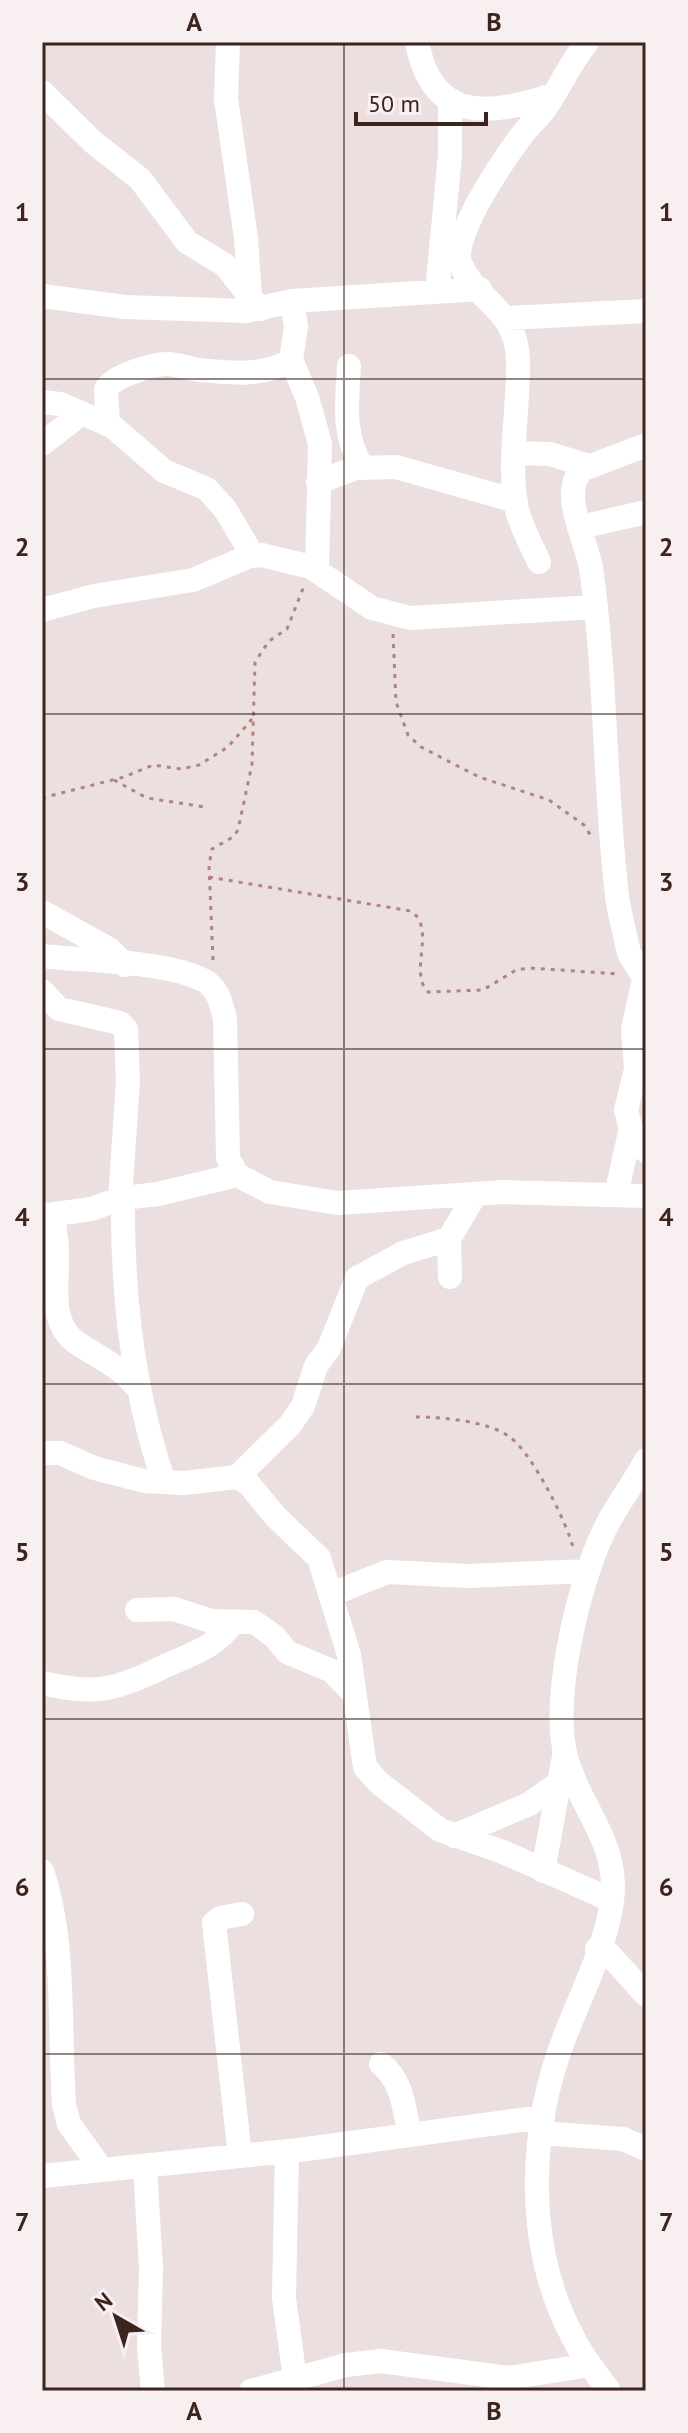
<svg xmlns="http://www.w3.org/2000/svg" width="688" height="2433" viewBox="0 0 688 2433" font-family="'PT Sans',sans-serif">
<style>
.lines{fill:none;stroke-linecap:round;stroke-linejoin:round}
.path{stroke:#b1847d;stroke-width:3;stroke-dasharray:4 6;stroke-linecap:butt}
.minor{stroke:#fff;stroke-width:24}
.grid{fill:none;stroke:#3d241f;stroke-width:2;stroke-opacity:0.55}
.neatline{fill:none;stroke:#3d241f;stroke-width:3}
.grid-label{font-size:26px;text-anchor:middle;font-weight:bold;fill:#3d241f}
</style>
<rect width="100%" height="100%" fill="#ecdfdf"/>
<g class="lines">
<!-- path -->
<path class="path" d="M393,634l3,68 12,33 13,12 58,30 70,23 35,25 7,11
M114,780l33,18 58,9
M42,798l82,-21 29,-12 28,4 18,-4 29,-18 24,-28
M209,877l202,34c26,18 -3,61 17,81l55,-2 33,-20 13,-2 91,6
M213,960l-4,-95 3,-16 21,-12 5,-7 14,-66 3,-102 14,-21 18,-12 17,-43
M416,1417c26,0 74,4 95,21 22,17 57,86 63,113"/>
<!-- minor -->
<path class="minor" d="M228,42l-2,57 20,139 4,59
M417,42c15,81 72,74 136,53
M42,92l51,50 47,37 47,63 38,23 35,44
M437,292l13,-137v-55
M42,296l83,11 122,4 45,-10 188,-12
M507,318l139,-7
M291,360l16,37 13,47 -3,127
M349,366c-2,37 -7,68 13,101
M42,402l18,2 52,22 52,45 43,18 18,20 28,47
M108,425l-2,-36c8,-13 46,-25 62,-25 11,0 21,5 31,6 30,3 66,7 92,-10l5,-33 -4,-26
M42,444l40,-31
M646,445l-63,24c-25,22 4,73 8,99 16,111 13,225 27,336l11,49 17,28
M513,453l37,1 39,12
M318,482l38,-14 40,-1 120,34
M581,527l65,-15
M539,562c-8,-18 -19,-37 -23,-56 -8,-48 3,-97 2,-146 -2,-53 -39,-55 -57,-95 -13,-26 44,-107 60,-129 8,-11 20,-20 27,-32 14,-21 23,-42 39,-62
M42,610l52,-14 99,-16 57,-24 12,-1 49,12 61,41 38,10 184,-11
M42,912l67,37 16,16
M42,956c43,5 122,5 159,23 17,7 20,24 24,40l3,139 9,17 33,17 68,11 165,-11 143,4
M644,979l-11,50 3,40 -10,41 5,19 15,22
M42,991l17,18 61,14 6,6 2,52 -8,118
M616,1195l15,-67
M123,1198c-1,95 10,194 41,284
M42,1216l49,-7 32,-11 35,-4 79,-19
M53,1217c2,12 4,25 4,38 1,28 -9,68 20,88 24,16 40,21 60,44
M450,1277l-1,-38 26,-44
M42,1453h18l34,15 50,13 40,2 53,-6 11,6 27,33 44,42 30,97 16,112 13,15 62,48 63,22 108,48
M237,1477l53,-52 13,-19 13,-40 13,-18 28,-70 46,-25 46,-14
M332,1594l55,-22 81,4 119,-5
M137,1610l37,-1 37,12 43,1 20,14 13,16 45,19 20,21
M42,1683c51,12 72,8 119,-15 29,-14 51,-18 72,-45
M454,1836l75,-32 29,-20
M42,1871c24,70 17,161 22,234l5,19 33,46
M543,1871l22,-120
M597,1949l11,4 38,42
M381,2064c22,17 23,46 29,71
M540,2133l83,6 23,10
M287,2151l-3,147 11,81
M240,2156l-26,-233 6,-5 22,-4
M145,2166l6,103 -2,78 4,44
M42,2176l257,-26 244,-33
M251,2391l95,-26 35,-4 128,17 81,-13
M609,2391c-11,-16 -25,-32 -34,-50 -51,-92 -47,-210 -10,-305 16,-42 48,-104 48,-150 0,-49 -35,-83 -47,-129 -15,-58 12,-171 37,-224 12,-26 30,-48 43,-73"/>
</g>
<!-- grid -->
<path class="grid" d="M344,42v2349M42,379h604M42,714h604M42,1049h604M42,1384h604M42,1719h604M42,2054h604"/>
<!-- border -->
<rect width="688" height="2433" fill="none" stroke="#f8f0f0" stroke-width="88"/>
<!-- north arrow -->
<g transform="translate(116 2317) rotate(321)" stroke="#f8f0f0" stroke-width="6" paint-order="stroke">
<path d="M0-6L14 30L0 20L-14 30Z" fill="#3d241f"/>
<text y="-12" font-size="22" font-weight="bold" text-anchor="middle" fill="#3d241f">N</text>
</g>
<!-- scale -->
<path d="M356 112v12h130v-12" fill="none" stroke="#3d241f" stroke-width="4"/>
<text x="368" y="112" font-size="24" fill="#3d241f" stroke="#f8f0f0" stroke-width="6" paint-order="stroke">50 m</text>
<rect x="44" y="44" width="600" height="2345" class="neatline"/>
<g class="grid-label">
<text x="194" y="31">A</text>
<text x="494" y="31">B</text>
<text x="22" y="221">1</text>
<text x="666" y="221">1</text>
<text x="22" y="556">2</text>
<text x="666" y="556">2</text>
<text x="22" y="891">3</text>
<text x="666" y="891">3</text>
<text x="22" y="1226">4</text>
<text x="666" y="1226">4</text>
<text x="22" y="1561">5</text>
<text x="666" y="1561">5</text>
<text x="22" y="1896">6</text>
<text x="666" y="1896">6</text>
<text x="22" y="2231">7</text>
<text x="666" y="2231">7</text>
<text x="194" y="2420">A</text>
<text x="494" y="2420">B</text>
</g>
</svg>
